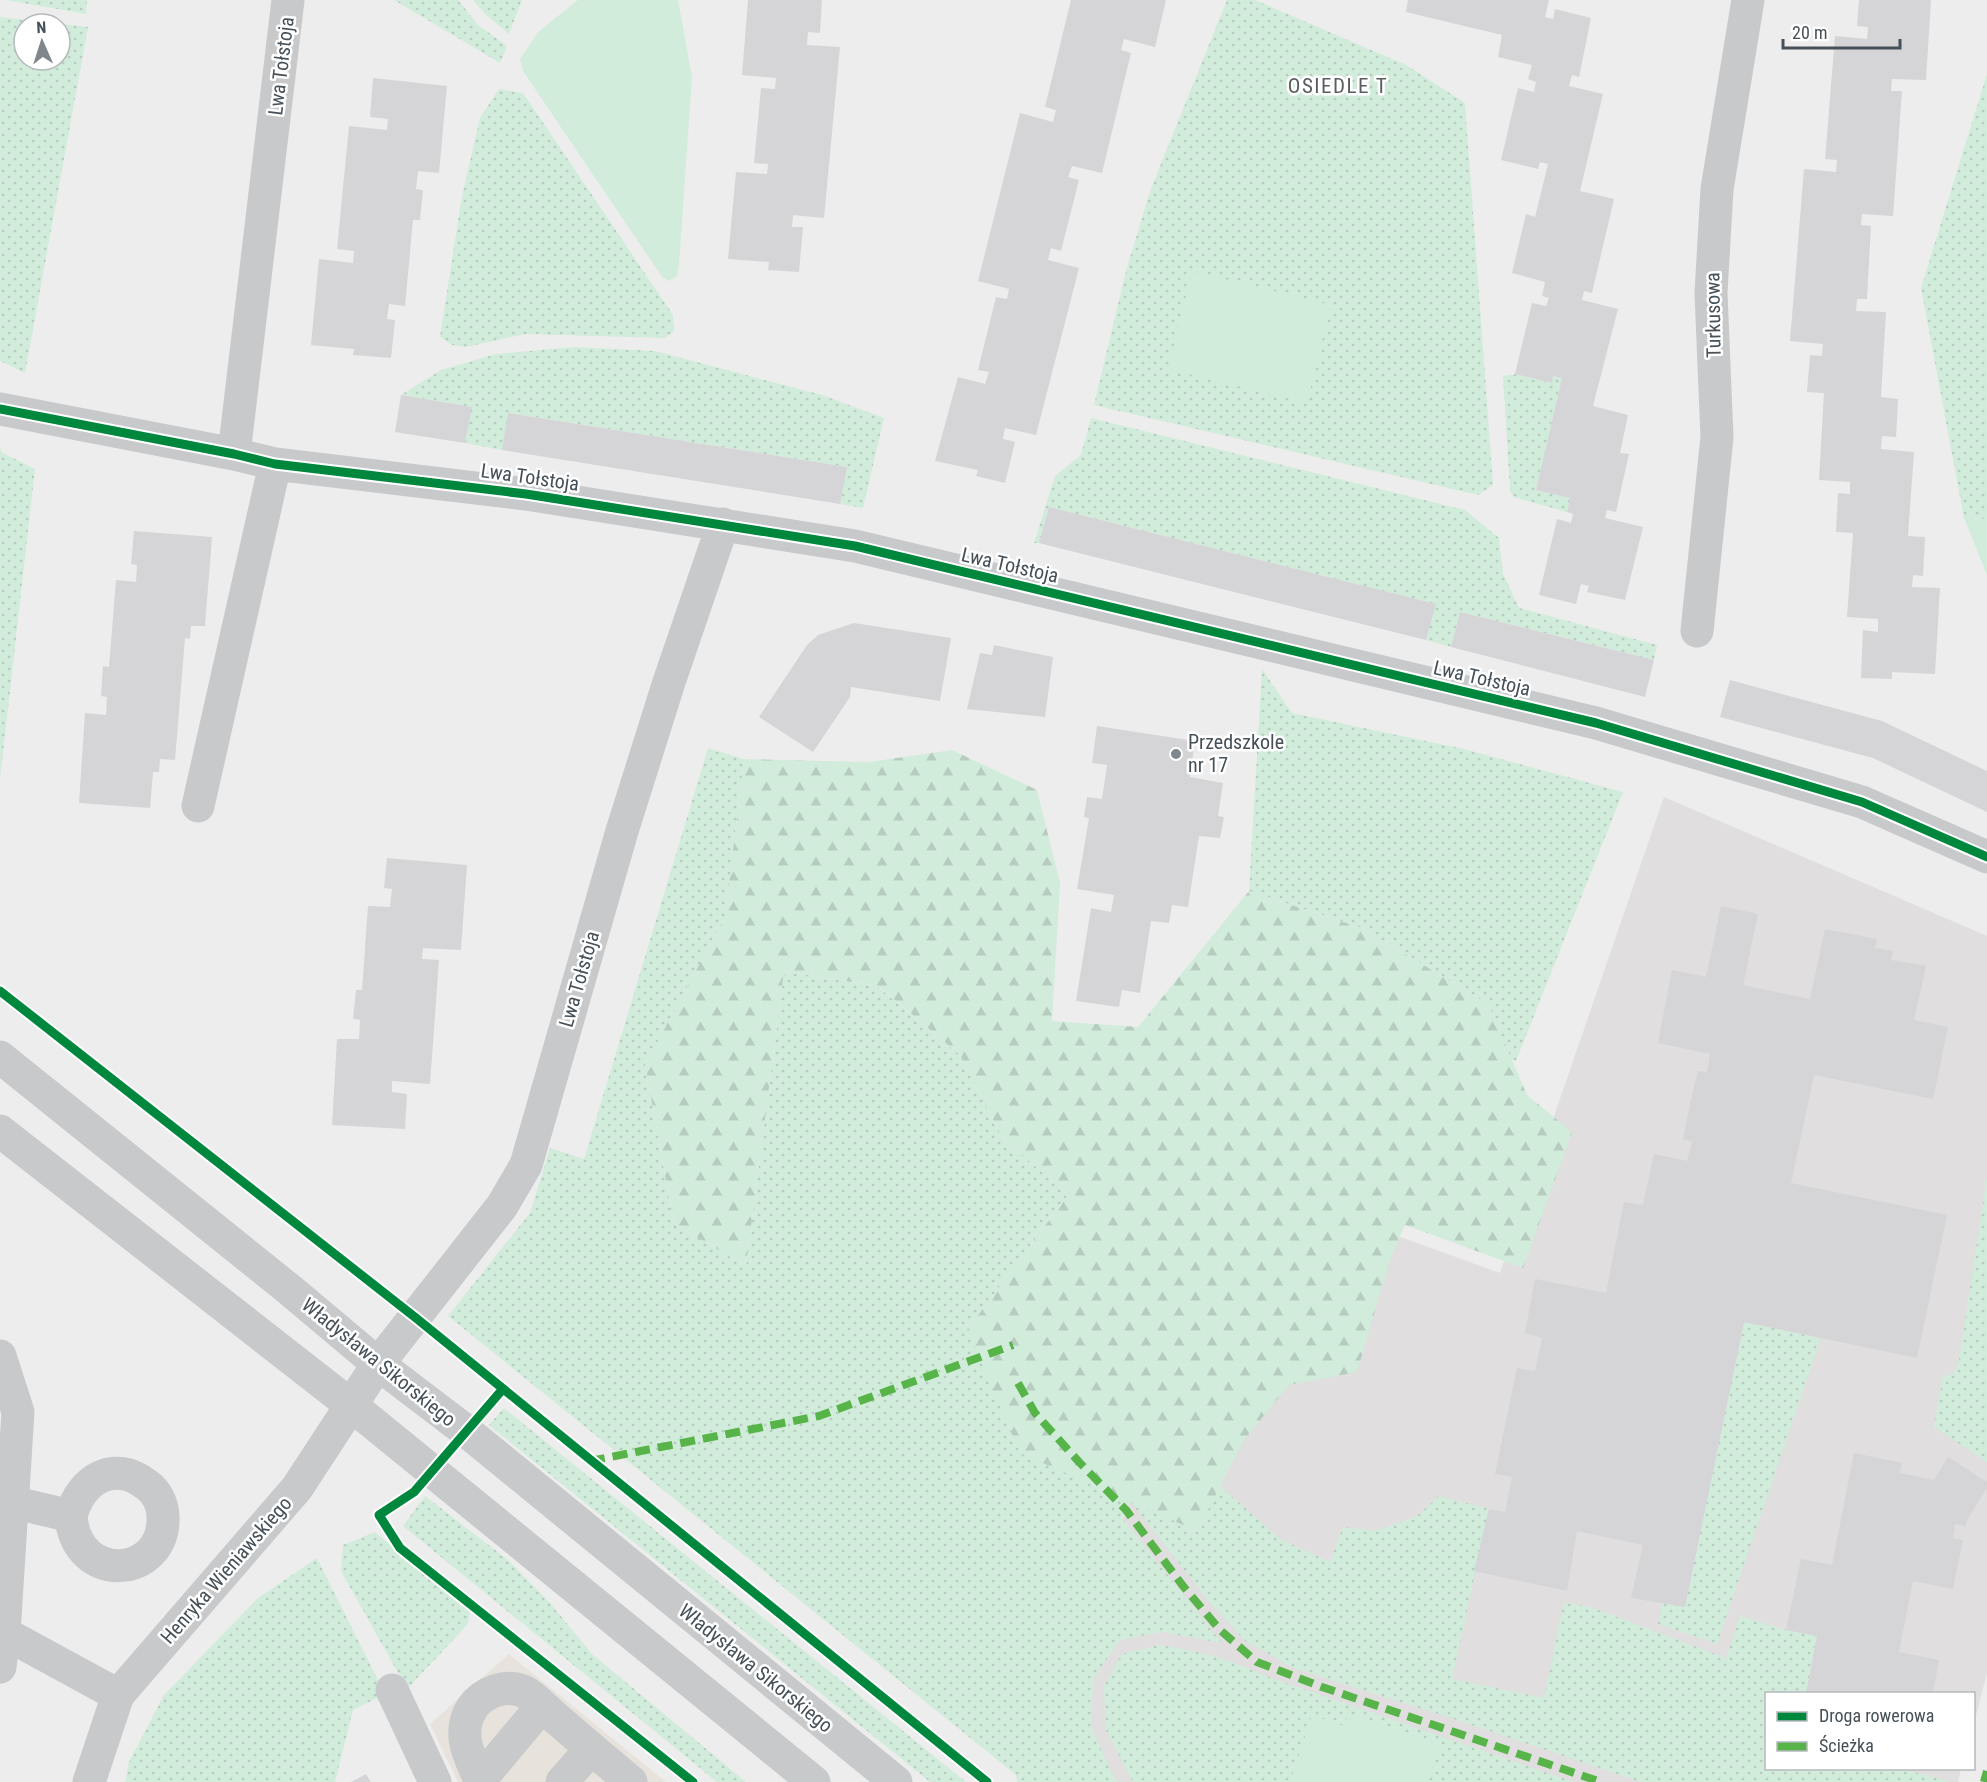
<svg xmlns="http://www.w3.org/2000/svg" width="1987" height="1782" viewBox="0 0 1987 1782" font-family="'Roboto Condensed',sans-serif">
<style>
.commercial{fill:#e7e3dc}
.education{fill:#e0dede}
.grass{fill:url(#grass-dots)}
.forest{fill:url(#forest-firs)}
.green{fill:#d1ecdb}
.building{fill:#d5d5d7}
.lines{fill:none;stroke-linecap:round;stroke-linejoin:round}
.minor{stroke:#c7c9cb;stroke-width:33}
.quiet{stroke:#57b448;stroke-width:8;stroke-dasharray:15 8;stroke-linecap:butt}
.cycleway-casing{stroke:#fff;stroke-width:13}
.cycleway{stroke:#00873e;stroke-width:9}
.poi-dot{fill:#80878c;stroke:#fff;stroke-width:2}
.labels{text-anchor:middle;stroke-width:5;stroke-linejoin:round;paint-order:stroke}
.street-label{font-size:20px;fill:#455058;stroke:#fff}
.poi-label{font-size:20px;fill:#455058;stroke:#fff;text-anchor:start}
.neighbourhood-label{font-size:21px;letter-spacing:1.5px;fill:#595d60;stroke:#fff}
</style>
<defs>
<pattern id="grass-dots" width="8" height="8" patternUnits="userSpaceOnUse" patternTransform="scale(1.5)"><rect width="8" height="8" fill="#d1ecdb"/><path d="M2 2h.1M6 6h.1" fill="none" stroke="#b5ccbe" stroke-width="1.8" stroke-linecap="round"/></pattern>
<pattern id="forest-firs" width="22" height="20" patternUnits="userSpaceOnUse" patternTransform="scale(1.5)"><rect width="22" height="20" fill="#d1ecdb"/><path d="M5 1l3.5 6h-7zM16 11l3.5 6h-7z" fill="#b5ccbe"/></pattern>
</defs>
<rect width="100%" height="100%" fill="#eeeded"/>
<!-- commercial -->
<path class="commercial" d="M509,1654l157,128h-208l-28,-58z"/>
<!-- education -->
<path class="education" d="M1664,797l323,139v737l-13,50v-29h-208v74l195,1 -3,13h-932l-9,-7 243,-589 240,87z"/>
<!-- grass -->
<path class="grass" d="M6,0h81l-1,14z
M394,0h64l20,25 29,21 -7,17z
M473,0h49l-13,34 -24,-20z
M1227,0h28l151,65 59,38 28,382 -15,10 -384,-90 32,-134 24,-80z
M0,17l60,7h-36v36h36v-36l28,3 -63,346 -25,-12z
M1987,74v445l-23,-1 -43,-230z
M499,89l24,4 150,222 1,16 -9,7 -140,-4 -59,13 -14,-2 -12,-8 22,-141 18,-78z
M573,347l82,4 167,44 62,23 -21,90 -23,-4 6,-37 -337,-54 -7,37 -37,-7 6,-36 -70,-12 40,-25 55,-16z
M1515,374l36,9 2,-7 9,2 -26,112 34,8 -3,14 -54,-15 -3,-7 -7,-114z
M1091,418l374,92 34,28 4,36 16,34 138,37 -3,15 -194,-48 -9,35 -25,-7 9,-36 -386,-97 -10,36h-5l21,-67 26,-21z
M0,444l1,8 34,17 -35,310z
M1262,669l30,44 172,36 159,43 -107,269 -5,-2 -23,-55 -126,-76 -113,-37z
M708,748l36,11 -19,158 -80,148 29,159 72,42 38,-295 93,15 83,69 42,82 66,58 -101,135 230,201 23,-45 60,53 50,23 13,-35 31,4 42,-14 23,-21 50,13 -37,170 92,19 20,-96 29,6 133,50 14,-42 46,14 31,6 -11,57 -40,1v74l137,1 48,13h-310l-199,-67 -149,-47 -49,-28 -36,-40 -78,-99 -8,17 100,125 -60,-11 -42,8 -27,39 -2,48 23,50 4,5h-101l-1,-7 -568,-459 82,-103 20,-65 34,11z
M1987,1178v284l-53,-35 9,-50 9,-3 6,-8z
M1744,1322l77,16 -104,306 -59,-20 4,-21 23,4z
M504,1408l462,374h-36l-441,-357z
M425,1496l83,64 42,43 42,51 154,128h-29l-314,-256z
M375,1532l95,79 -2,13 -61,65 -66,-118 2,-26z
M317,1558l68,136 -32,16 -18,72h-210l4,-20 35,-67 94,-97z
M1159,1645c41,6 70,14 107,31l308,106h-441l-27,-52 -2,-44 18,-32z"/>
<!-- forest -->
<path class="forest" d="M952,750l85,40 23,93 -8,138 86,6 111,-136 113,37 126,76 39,91 45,37 -49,136 -118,-43 -16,37 -32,110 -68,13 -45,55 -47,91 -177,-78 -53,-123 101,-135 -66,-58 -42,-82 -82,-69 -94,-15 -38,295 -72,-42 -29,-159 80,-148 19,-158 125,3z"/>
<!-- green -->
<path class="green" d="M578,0h100l14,77 -13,188 -2,11 -8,5 -7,-4 -139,-206 -3,-12 18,-27z
M1192,271l139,34 -24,98 -139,-34z
M1964,518l23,1v56z
M1348,1714l92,31 -13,37h-137l22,-67 32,11z"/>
<!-- building -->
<path class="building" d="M748,0h74l-2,33 -12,-1 -1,13 33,2 -16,171 -31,-3 -1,12h11l-4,45 -31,-2 1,-8 -41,-3 8,-87 31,2 1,-10 -14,-1 7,-75 14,1 1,-11 -34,-3z
M1071,0h95l-11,47 -31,-8 -3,11 10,3 -29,120 -30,-7 -4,11 11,3 -18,71 -10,-3 -3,12 31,8 -43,167 -31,-7 -2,11 12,3 -10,41 -29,-7 2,-6 -43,-9 23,-84 27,7 4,-12 -11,-2 18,-73 11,2 2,-10 -31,-8 42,-168 33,9 3,-12 -11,-3z
M1408,0h141l-4,17 8,2 2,-10 36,9 -12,59 -7,-2 -3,11 34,8 -23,97 34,8 -22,94 -8,-2 -2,9 36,9 -25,97 35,9 -8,38 9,1 -13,58 -9,-2 -2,8 38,9 -18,73 -38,-8 2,-6 -8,-2 -5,20 -37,-9 18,-76 14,4 2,-9 -6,-2 3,-14 -34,-8 26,-112 -9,-2 -1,7 -37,-9 17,-71 14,3 3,-8 -7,-2 3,-14 -33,-9 14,-59 9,3 13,-53 -8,-2 -2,7 -37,-9 17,-72 16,4 2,-10 -8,-3 4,-14 -34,-8 4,-22 -96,-23z
M1859,0h72l-5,80 -34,-1 -1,12h11l-9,125 -31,-2 -1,11 10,1 -4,73h-10l-1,12 30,1 -5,85 17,2 -2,38 -14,-1 -1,13 33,3 -6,84 17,1 -2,39 -10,-1 -1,12 28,1 -5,86 -43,-2v7l-31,-1 2,-48 15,2v-13l-31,-2 6,-84 -17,-1 2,-39 12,1v-12l-31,-2 5,-87 -17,-1 3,-37 12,1 1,-12 -33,-3 14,-172 32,3 1,-12 -12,-1 10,-123 32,3 1,-12 -11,-1z
M373,78l74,8 -8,87 -21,-2 -2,18 7,1 -3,30h-7l-8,86 -16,-2 -2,15 8,1 -4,38 -38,-3 1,-6 -43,-4 8,-86 34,4 1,-12 -17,-2 12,-123 38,4 1,-11 -18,-2z
M401,395l71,12 -7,36 -70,-11z
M508,413l339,54 -7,37 -338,-54z
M1049,507l387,97 -10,36 -387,-97z
M134,531l78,6 -7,89h-14l-1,13 -5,-1 -10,122 -15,-1 -1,13h-6l-3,36 -71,-5 6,-90 21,2 1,-18 -6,-1 2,-30 6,1 7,-87 20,2 1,-17 -6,-1z
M1460,612l194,48 -9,37 -194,-50z
M854,623l97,15 -11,63 -89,-14 -1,10 -37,55 -54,-35 48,-72 11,-10z
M994,645l59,12 -8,60 -78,-8 13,-56 12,2z
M1730,680l152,41 105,50v41l-114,-54 -153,-41z
M1097,726l98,15 -5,36 33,6 -5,33 6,1 -4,21 -21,-2 -11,71 -16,-2 -3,18 -18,-2 -11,72 -18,-3 -3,17 -43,-6 15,-93 20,4 3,-17 -37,-6 12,-71 -5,-1 3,-20 15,2 5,-34 -15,-2z
M387,858l80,7 -6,85 -38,-2 -1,11 17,1 -9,124 -38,-3v11l15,2 -2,35 -73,-4 5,-86h22l1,-19 -7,-1 3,-29h6l6,-84 22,1 2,-18 -8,-1z
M1721,906l37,8 -15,71 67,14 15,-70 52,10 -2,9 18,3 -2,9 35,6 -12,54 34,7 -15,72 -119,-24 -23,108 156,32 -30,143 -173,-36 -59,285 -54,-9 12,-53 -66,-14 -10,60 -93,-20 15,-62 16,3 7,-35 -17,-3 22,-106 18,3 7,-33 -17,-5 10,-54 71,14 18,-91 19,3 11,-51 33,7 5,-20 -9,-1 7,-36 8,-33 9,1 3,-18 -52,-11 14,-73 34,7z
M1854,1453l48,10 -2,10 34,7 14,-23 39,25v6l-20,32 -1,6 -11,-2 -2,14 10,2 -10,49 -40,-8 -14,71 40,8 -6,34h-127l11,-58 -31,-6 15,-71 31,6z
M366,1774l5,8h-20z"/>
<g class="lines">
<!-- minor -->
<path class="minor" d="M0,409l234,45 41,10 251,30 329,52 741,177 266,79 125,55
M234,454l54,-454
M1697,631l20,-194 -6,-144 6,-104 31,-189
M198,806l77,-342
M0,1057l290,233 88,74 88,67 430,351
M0,1131l352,275 462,376
M0,1356l18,56 -14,221 114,62
M12,1502l59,14c10,-37 43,-57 76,-31 10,7 16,20 16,32 2,62 -87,68 -92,-1
M0,1667l4,-34
M392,1690l43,92
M480,1780l62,-74
M89,1782l29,-87 179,-207 81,-124 124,-158 24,-41 96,-334 47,-149 54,-158
M481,1782c-11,-24 -25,-48 -9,-74 11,-16 34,-25 53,-16 11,6 22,19 32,27 24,21 49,42 74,63
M562,1782l29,-33"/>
<!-- quiet -->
<path class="quiet" d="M1018,1383l17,30 44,49 47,48 57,76 37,44 37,32 65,25 279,95
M590,1461l229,-45 194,-71
M1984,1782l3,-11"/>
<!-- cycleway casing -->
<g class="cycleway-casing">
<path id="cycleway" d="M0,409l234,45 41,10 251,30 329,52 741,177 266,79 125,55
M0,991l416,327 571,464
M502,1390l-88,102 -35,23 21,33 293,234"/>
</g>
<!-- cycleway -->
<use href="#cycleway" class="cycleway"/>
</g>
<!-- markers -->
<circle class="poi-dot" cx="1176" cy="754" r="6"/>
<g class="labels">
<!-- street labels -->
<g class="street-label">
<text transform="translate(281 66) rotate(-83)" y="7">Lwa Tołstoja</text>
<text transform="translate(1713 315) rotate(-91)" y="7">Turkusowa</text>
<text transform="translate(530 477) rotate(8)" y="7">Lwa Tołstoja</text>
<text transform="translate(1010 565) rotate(13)" y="7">Lwa Tołstoja</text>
<text transform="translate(1482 678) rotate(13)" y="7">Lwa Tołstoja</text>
<text transform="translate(579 979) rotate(-74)" y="7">Lwa Tołstoja</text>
<text transform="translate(379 1362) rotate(39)" y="7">Władysława Sikorskiego</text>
<text transform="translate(226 1570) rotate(-49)" y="7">Henryka Wieniawskiego</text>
<text transform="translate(756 1668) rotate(39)" y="7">Władysława Sikorskiego</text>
</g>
<!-- poi labels -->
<g class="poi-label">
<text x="1188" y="749">Przedszkole<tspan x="1188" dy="23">nr 17</tspan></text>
</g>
<!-- neighbourhood labels -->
<g class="neighbourhood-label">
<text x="1338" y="93">OSIEDLE T</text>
</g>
</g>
<!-- legend -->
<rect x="1765" y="1692" width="210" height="78" fill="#ffffff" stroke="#b5b9bc" stroke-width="1.5"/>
<rect x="1777" y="1712" width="30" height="9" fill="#00873e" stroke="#b5b9bc" stroke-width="1.5"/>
<text x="1819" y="1722" font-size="18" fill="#455058">Droga rowerowa</text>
<rect x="1777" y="1742" width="30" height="9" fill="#57b448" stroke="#b5b9bc" stroke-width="1.5"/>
<text x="1819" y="1752" font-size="18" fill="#455058">Ścieżka</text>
<!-- north arrow -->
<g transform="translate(42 42) rotate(357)"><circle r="28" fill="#ffffff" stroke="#b5b9bc" stroke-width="1.5"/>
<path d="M0-4.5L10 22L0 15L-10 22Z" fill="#80878c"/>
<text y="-9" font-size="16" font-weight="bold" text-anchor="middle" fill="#455058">N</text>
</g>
<!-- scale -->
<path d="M1783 39v9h117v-9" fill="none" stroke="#455058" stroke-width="3"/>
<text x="1792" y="39" font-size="18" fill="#455058" stroke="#ffffff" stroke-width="4.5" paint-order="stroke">20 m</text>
</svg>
